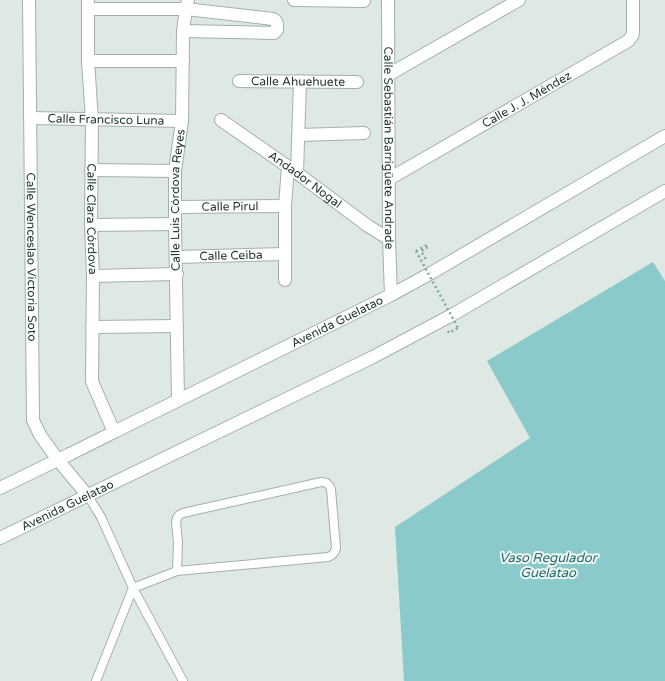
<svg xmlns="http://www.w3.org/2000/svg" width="665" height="681" viewBox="0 0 665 681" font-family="'Varela Round',sans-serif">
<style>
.water{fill:#8bcaca}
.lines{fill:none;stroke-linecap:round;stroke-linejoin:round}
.service-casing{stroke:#a3b0a9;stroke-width:10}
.minor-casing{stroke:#a3b0a9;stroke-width:14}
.tertiary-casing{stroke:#a3b0a9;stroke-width:14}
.secondary-casing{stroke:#a0b4a9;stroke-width:14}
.path{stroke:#82aa97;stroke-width:2.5;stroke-dasharray:2 3;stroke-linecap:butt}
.service{stroke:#fff;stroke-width:8}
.minor{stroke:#fff;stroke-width:12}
.tertiary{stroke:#fff;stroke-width:12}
.secondary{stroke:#fff;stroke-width:12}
.path-bridge{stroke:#82aa97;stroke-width:2.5;stroke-dasharray:2 3;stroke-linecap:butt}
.labels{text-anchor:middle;stroke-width:4;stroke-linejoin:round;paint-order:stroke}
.street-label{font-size:12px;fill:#22382e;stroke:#eff6f2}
.water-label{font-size:13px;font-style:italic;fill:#226d6e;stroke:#eff6f2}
</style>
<rect width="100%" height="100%" fill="#dfe9e3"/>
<!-- water -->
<path class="water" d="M653,262l12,19v400h-261l-9,-154 135,-89 -43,-77z"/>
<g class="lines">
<!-- service casing -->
<g class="service-casing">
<path id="service" d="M88,496l13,21 32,71 50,93
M96,681l37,-93 44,-17 151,-14c5,-2 7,-4 8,-9l-5,-59c-2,-5 -4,-7 -10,-7l-138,31 -4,2 -2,3 -1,4 2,20 -1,29"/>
</g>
<!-- minor casing -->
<g class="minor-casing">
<g id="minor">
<path id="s1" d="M29,0l4,420 7,15 18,25 30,36"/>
<path id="s2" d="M88,0v61l4,59 -1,105 2,51 -1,105 1,3 21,48"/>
<path d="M294,0l70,1v-1"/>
<path id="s3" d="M388,0l1,239 2,56"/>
<path d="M88,9h98l87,10c5,2 4,6 4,11l-3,3 -91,-2"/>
<path d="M88,61h95"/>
<path d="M388,75l131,-75"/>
<path id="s4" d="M239,81l118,1"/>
<path id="s5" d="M30,118l152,3"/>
<path id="s6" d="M221,120l76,53 71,53 21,13"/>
<path d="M299,135l65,-2"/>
<path d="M91,170l84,1"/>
<path d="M297,173l3,-92"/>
<path id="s7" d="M389,179l239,-138 4,-5 1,-3v-33"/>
<path id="s8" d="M176,207l109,-1"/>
<path d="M91,225l84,-1"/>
<path id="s9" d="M176,257l109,-3"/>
<path d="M93,276l84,-2"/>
<path d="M285,280v-74l3,-39"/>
<path d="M92,327l85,-1"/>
<path id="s10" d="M178,400l-3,-176v-53l7,-50 1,-90 3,-22 2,-9"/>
</g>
</g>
<!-- tertiary casing -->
<g class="tertiary-casing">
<path id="tertiary" d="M70,454l44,-22"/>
</g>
<!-- secondary casing -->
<g class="secondary-casing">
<g id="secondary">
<path id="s11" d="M114,432l277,-137 42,-23 232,-136"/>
<path d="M0,488l70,-34"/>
<path id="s12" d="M0,538l373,-181 79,-42 213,-124"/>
</g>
</g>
<!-- path -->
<path class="path" d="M416,251l11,-6 1,2 -7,4 6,10
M448,331l1,2 9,-5"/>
<!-- service -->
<use href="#service" class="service"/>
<!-- minor -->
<use href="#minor" class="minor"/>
<!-- tertiary -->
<use href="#tertiary" class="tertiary"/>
<!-- secondary -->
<use href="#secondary" class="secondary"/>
<!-- path-bridge -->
<path class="path-bridge" d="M416,251l42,77"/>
</g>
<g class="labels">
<!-- street labels -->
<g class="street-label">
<text dy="4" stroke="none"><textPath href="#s4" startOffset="59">Calle Ahuehuete</textPath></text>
<text dy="4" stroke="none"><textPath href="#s7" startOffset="159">Calle J. J. Méndez</textPath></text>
<text dy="4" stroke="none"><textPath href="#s5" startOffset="76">Calle Francisco Luna</textPath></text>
<text dy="4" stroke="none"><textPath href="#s3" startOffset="148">Calle Sebastián Barrigüete Andrade</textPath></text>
<text dy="4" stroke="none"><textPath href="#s6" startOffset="103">Andador Nogal</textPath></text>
<text dy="4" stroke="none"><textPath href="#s10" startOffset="200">Calle Luis Córdova Reyes</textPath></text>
<text dy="4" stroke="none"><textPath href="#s8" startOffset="54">Calle Pirul</textPath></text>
<text dy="4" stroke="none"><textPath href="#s2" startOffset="219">Calle Clara Córdova</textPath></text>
<text dy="4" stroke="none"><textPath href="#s9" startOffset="55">Calle Ceiba</textPath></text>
<text dy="4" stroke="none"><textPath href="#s1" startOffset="257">Calle Wenceslao Victoria Soto</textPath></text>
<text dy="4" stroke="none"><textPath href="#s11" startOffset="249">Avenida Guelatao</textPath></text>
<text dy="4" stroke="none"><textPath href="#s12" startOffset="75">Avenida Guelatao</textPath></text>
</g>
<!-- water labels -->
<g class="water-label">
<text x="548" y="562">Vaso Regulador<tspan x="548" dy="15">Guelatao</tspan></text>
</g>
</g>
</svg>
